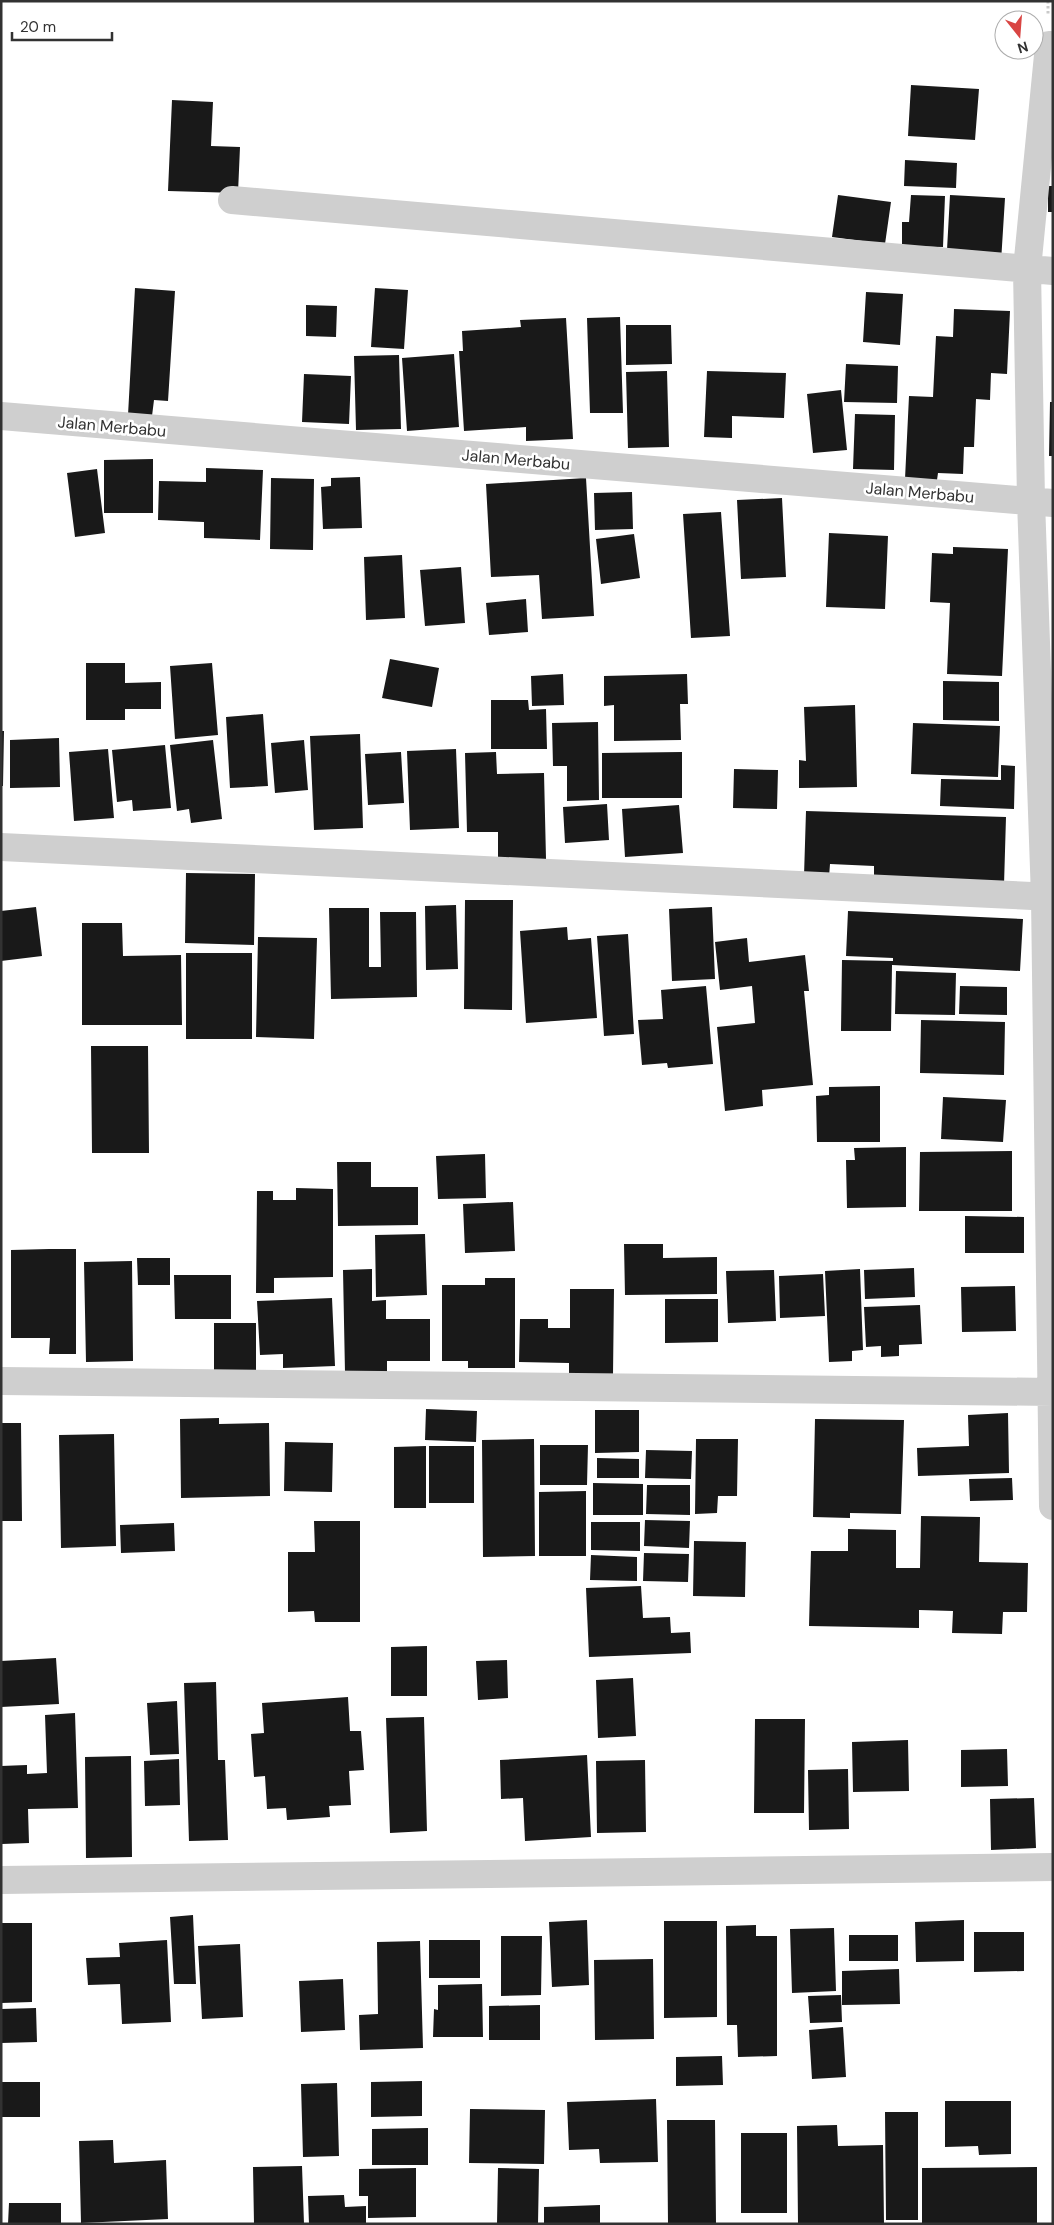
<svg xmlns="http://www.w3.org/2000/svg" width="1054" height="2225" viewBox="0 0 1054 2225" font-family="'DM Sans',sans-serif">
<style>
.building{fill:#191919}
.lines{fill:none;stroke-linecap:round;stroke-linejoin:round}
.path{stroke:#c9c9c9;stroke-width:3;stroke-dasharray:2.5 2.5;stroke-linecap:butt}
.minor{stroke:#cfcfcf;stroke-width:28}
.labels{text-anchor:middle;stroke-width:5;stroke-linejoin:round;paint-order:stroke}
.street-label{font-size:16px;fill:#323232;stroke:#fff}
</style>
<rect width="100%" height="100%" fill="#fff"/>
<!-- building -->
<path class="building" d="M911,85l68,4 -4,51 -67,-4z
M172,100l41,2 -2,44 29,1 -2,46 -70,-2z
M905,160l52,3 -1,25 -52,-2z
M1048,186h5v26h-5z
M838,195l53,7 -6,42 -53,-7z
M911,195l34,1 -2,51 -41,-1v-24h7z
M950,195l55,3 -4,64 -54,-12z
M135,288l40,3 -7,110 -14,-1 -2,16 -24,-1z
M375,288l33,2 -4,59 -33,-2z
M866,292l37,2 -3,51 -37,-3z
M306,305l31,1 -1,31 -30,-1z
M954,309l56,2 -3,63 -16,-1 -1,27 -14,-1 -2,48h-10l-1,27 -25,-1 -1,7 -32,-1 4,-83 24,1 3,-61 17,1z
M620,317l3,96h-33l-3,-95z
M566,318l7,121 -47,2v-14l-62,4 -5,-80h4l-1,-20 59,-4 -1,-7z
M626,325h45l1,39 -46,1z
M454,354l5,73 -52,4 -5,-73z
M399,355l2,74 -45,1 -2,-74z
M846,364l52,2 -1,37 -53,-1z
M667,371l2,76 -41,1 -2,-76z
M707,371l79,2 -2,45 -52,-2v22l-28,-1z
M304,374l47,2 -2,48 -47,-2z
M841,390l6,60 -34,3 -6,-59z
M1050,402h3v54h-4z
M855,414l40,1 -1,55 -41,-1z
M153,459v54h-49v-53z
M206,468l57,2 -3,70 -56,-2v-16l-46,-2 1,-39 47,1z
M97,469l8,64 -30,4 -8,-64z
M360,477l2,51 -39,1 -2,-42 10,-1v-8z
M271,478l43,1 -1,71 -43,-1z
M586,478l8,138 -52,3 -3,-44 -48,2 -5,-93z
M632,492l1,37 -38,1 -1,-37z
M782,498l4,79 -45,2 -4,-79z
M721,512l9,124 -39,2 -8,-124z
M829,533l59,3 -3,73 -59,-2z
M634,534l6,44 -39,6 -5,-45z
M953,547l55,2 -6,127 -55,-2 3,-71 -20,-1 2,-49 21,1z
M402,555l3,63 -39,2 -2,-63z
M461,567l4,56 -40,3 -5,-56z
M526,599l2,33 -39,3 -3,-32z
M390,659l49,9 -7,39 -50,-9z
M86,663h39v20l36,-1v27h-36v11h-39z
M212,663l6,72 -43,4 -5,-73z
M563,674l1,31 -32,1 -1,-30z
M687,674l1,30h-8l1,36 -67,1v-36l-10,1v-30z
M943,681l56,1v39l-56,-1z
M491,700h37l1,10 17,-1 1,40h-56z
M855,705l2,82 -58,1v-28l7,1 -2,-54z
M263,714l5,72 -38,2 -4,-71z
M598,722l1,78 -32,1v-35h-14l-1,-43z
M913,723l87,3 -2,51 -87,-3z
M1,731h3l-1,55h-2z
M360,734l3,94 -49,2 -4,-94z
M59,738l1,49 -50,1v-48z
M213,740l9,79 -31,4 -2,-14 -12,2 -7,-66z
M304,740l4,50 -33,3 -4,-50z
M165,745l6,63 -38,3 -1,-11 -15,2 -5,-52z
M108,749l6,69 -40,3 -5,-69z
M456,749l3,79 -49,2 -3,-79z
M401,752l3,51 -36,2 -3,-51z
M496,752l1,22 47,-1 2,86 -48,1v-28h-31l-2,-79z
M682,752v46h-80v-45z
M1001,765l14,1 -1,43 -74,-3 1,-27 60,1z
M734,769l44,1 -1,39 -44,-1z
M607,804l2,36 -44,3 -2,-36z
M679,805l4,48 -58,4 -3,-48z
M806,811l200,6 -2,68 -130,-1v-18l-44,-2 -1,13 -25,-1z
M186,873l69,1 -1,71 -69,-2z
M465,900h48l-1,110 -48,-1z
M456,905l2,64 -32,1 -1,-64z
M36,907l6,49 -41,5v-50z
M712,907l3,72 -43,2 -3,-72z
M329,908h40v59h12l-1,-55h36l1,85 -86,2z
M848,911l175,8 -3,52 -128,-6 -1,66h-50l1,-71 51,1v-3l-47,-2z
M82,923h40l1,33 58,-1 1,70h-100z
M567,927l1,13 23,-2 6,80 -71,5 -6,-92z
M628,934l6,100 -30,2 -7,-100z
M258,937l59,1 -3,101 -58,-2z
M747,938l2,24 56,-7 4,36h-5l9,94 -51,5 1,16 -38,5 -8,-84 38,-4 -3,-37 -32,4 -5,-48z
M186,953h66v86h-66z
M896,971l60,2 -1,42 -60,-1z
M706,986l7,78 -45,4 -1,-5 -25,2 -4,-45 25,-1 -2,-29z
M960,986l47,1v28l-48,-1z
M921,1020l84,2 -1,53 -84,-2z
M91,1046h57l1,107h-57z
M880,1086v56h-63l-1,-46 13,-1v-8z
M943,1097l63,3 -3,42 -62,-3z
M906,1147v60l-59,1 -1,-48h9l-1,-12z
M1012,1151v60h-93l1,-59z
M485,1154l1,44 -48,1 -2,-43z
M337,1162h34v25h47v38l-80,1z
M296,1188l37,1v88l-59,1v15h-18l1,-102h16v9h23z
M513,1202l2,49 -50,2 -2,-49z
M965,1216l59,1v36h-59z
M425,1234l2,61 -51,2 -1,-62z
M624,1244h39v14l54,-1v37l-92,1z
M49,1249h27v105h-27l1,-16h-39v-88z
M137,1258h33v27h-32z
M132,1261l1,100 -47,1 -2,-100z
M914,1268l1,29 -50,2 -1,-29z
M372,1269v32l14,-1v19h44v42h-43v11l-42,1 -2,-103z
M860,1269l3,81 -11,1v10l-23,1 -4,-91z
M774,1270l2,51 -48,2 -2,-52z
M823,1274l2,42 -45,2 -1,-42z
M174,1275h57v44h-56z
M485,1278h30v90h-47v-7h-26v-76h43z
M1015,1286l1,45 -54,1 -1,-45z
M570,1289h44l-1,86 -44,-1v-11l-50,-1 1,-43h28v9h22z
M332,1298l3,68 -52,2v-14l-23,1 -3,-54z
M665,1299h53v43l-53,1z
M920,1305l2,39 -23,1v11l-18,1v-11l-15,1 -2,-40z
M214,1323h42v49l-42,1z
M426,1409l51,2 -1,31 -51,-2z
M595,1410h44v42l-44,1z
M1008,1413l1,60 -91,3 -1,-28 52,-2 -1,-31z
M219,1418v6l50,-1 1,73 -89,2 -1,-79z
M815,1419l89,1 -3,94 -51,-1v5l-37,-1z
M1,1423h20l1,98h-21z
M114,1434l2,112 -55,2 -2,-113z
M534,1439l1,117 -52,1 -1,-117z
M696,1439h42l-1,57h-19l-1,17 -22,1z
M285,1442l48,1 -1,49 -48,-1z
M540,1445h48l-1,40h-47z
M426,1446v62h-32v-61z
M429,1446h45v57h-45z
M646,1450l46,1 -1,28 -46,-1z
M597,1458l42,1v19h-42z
M1012,1478l1,22 -43,1 -1,-22z
M593,1483l50,1v31h-50z
M647,1485h43v30l-44,-1z
M586,1491v65h-47v-64z
M921,1516l59,1 -1,45 49,1 -1,49h-24l-1,22 -50,-1 1,-22 -34,-1v18l-110,-2 2,-75h37v-22l48,1v38h24z
M645,1520l45,1 -1,27 -45,-2z
M314,1521h46v101h-45l-1,-11 -26,1v-60h27z
M591,1522h49v29l-49,-1z
M174,1523l1,28 -54,2 -1,-28z
M694,1541l52,1 -1,55 -52,-1z
M644,1553l45,1 -1,28 -45,-1z
M591,1555l46,2v24l-47,-1z
M641,1586l2,32 27,-1 1,16 19,-1 1,21 -102,4 -3,-69z
M427,1646v50h-36v-49z
M56,1658l3,46 -58,3v-46z
M507,1660l1,38 -30,2 -2,-39z
M633,1678l3,58 -38,2 -2,-58z
M216,1682l2,78h7l3,80 -39,1 -5,-158z
M348,1697l2,34h11l3,39 -15,1 2,34 -22,1 1,11 -43,3 -1,-12 -19,1 -2,-33 -11,1 -3,-43 13,-1 -2,-30z
M177,1701l2,53 -29,1 -3,-52z
M75,1713l3,95 -50,1 1,34 -27,1 -1,-78 26,-1v9l20,-1 -2,-58z
M424,1717l3,114 -37,2 -4,-115z
M755,1719h50l-1,94h-50z
M908,1740l1,51 -56,1 -1,-50z
M1007,1749l1,37 -47,1v-37z
M587,1755l4,82 -66,4 -2,-43 -22,1 -1,-39z
M131,1756l1,101 -46,1 -1,-101z
M179,1759l1,46 -35,1 -1,-45z
M645,1760l1,72 -49,1 -1,-72z
M848,1769l1,60 -40,1 -1,-60z
M1034,1798l2,50 -45,2 -1,-51z
M193,1915l3,69h-22l-4,-67z
M587,1920l2,65 -37,2 -3,-65z
M964,1920v41l-48,1 -1,-40z
M664,1921h53v96l-53,1z
M1,1923h31v79l-31,1z
M756,1925v11h21v120l-39,1 -1,-32h-10l-1,-99z
M834,1928l2,63 -44,2 -2,-64z
M974,1932h50v39l-50,1z
M849,1935h49v26h-49z
M501,1936h41l-1,59 -40,1z
M167,1940l4,82 -49,2 -2,-40 -32,1 -2,-27 34,-1 -1,-14z
M429,1940h51v38h-51z
M420,1941l3,107 -63,2 -1,-35 19,-1 -1,-72z
M240,1944l3,73 -41,2 -4,-73z
M653,1959l1,80 -59,1 -1,-80z
M899,1969l1,35 -58,1v-34z
M343,1979l2,51 -44,2 -2,-51z
M482,1984l1,53h-50l1,-28 4,1v-25z
M841,1995l1,27 -32,1 -2,-27z
M540,2005v35h-51v-34z
M36,2008l1,34 -36,1v-34z
M843,2027l3,50 -34,2 -3,-49z
M722,2056l1,29 -47,1v-29z
M422,2081v35l-51,1v-35z
M1,2082h39v35h-39z
M337,2083l2,73 -36,1 -2,-73z
M656,2099l2,63 -58,1 -1,-14 -30,1 -2,-48z
M945,2101h66v53l-32,1 -1,-9 -33,1z
M470,2109l75,1 -1,54 -75,-1z
M885,2112h33v108h-32z
M667,2120h48l1,104h-48z
M837,2125l1,21 45,-1 1,79h-86l-1,-98z
M428,2128v37h-56v-36z
M741,2133h46v80h-46z
M113,2140l1,23 52,-3 2,59 -87,4 -2,-82z
M302,2166l2,58h-50l-1,-57z
M1037,2167v57h-115v-56z
M416,2168v49l-48,1v-22h-9v-27z
M498,2168l41,1 -1,55h-41z
M344,2195l1,12 21,-1v18h-57l-1,-28z
M9,2203h52v21h-53z
M600,2205v19h-56v-17z"/>
<g class="lines">
<!-- path -->
<path class="path" d="M1048,1v15"/>
<!-- minor -->
<path class="minor" d="M1049,45l-22,224 4,232 14,396 8,609
M232,200l821,71
M1,416l1052,87
M1,847l1052,50
M1,1381l1052,11
M1,1880l1052,-13"/>
</g>
<g class="labels">
<!-- street labels -->
<g class="street-label">
<text transform="translate(112 426) rotate(5)" y="6">Jalan Merbabu</text>
<text transform="translate(516 459) rotate(5)" y="6">Jalan Merbabu</text>
<text transform="translate(920 492) rotate(5)" y="6">Jalan Merbabu</text>
</g>
</g>
<!-- border -->
<rect width="1054" height="2225" fill="none" stroke="#323232" stroke-width="5"/>
<!-- north arrow -->
<g transform="translate(1019 35) rotate(163)"><circle r="24" fill="#ffffff" stroke="#adadad"/>
<path d="M0-4L9 19L0 12L-9 19Z" fill="#d94543"/>
<text y="-8" font-size="14" font-weight="bold" text-anchor="middle" fill="#323232">N</text>
</g>
<!-- scale -->
<path d="M12 32v8h100v-8" fill="none" stroke="#323232" stroke-width="2.5"/>
<text x="20" y="32" font-size="15" fill="#323232" stroke="#ffffff" stroke-width="4" paint-order="stroke">20 m</text>
</svg>
